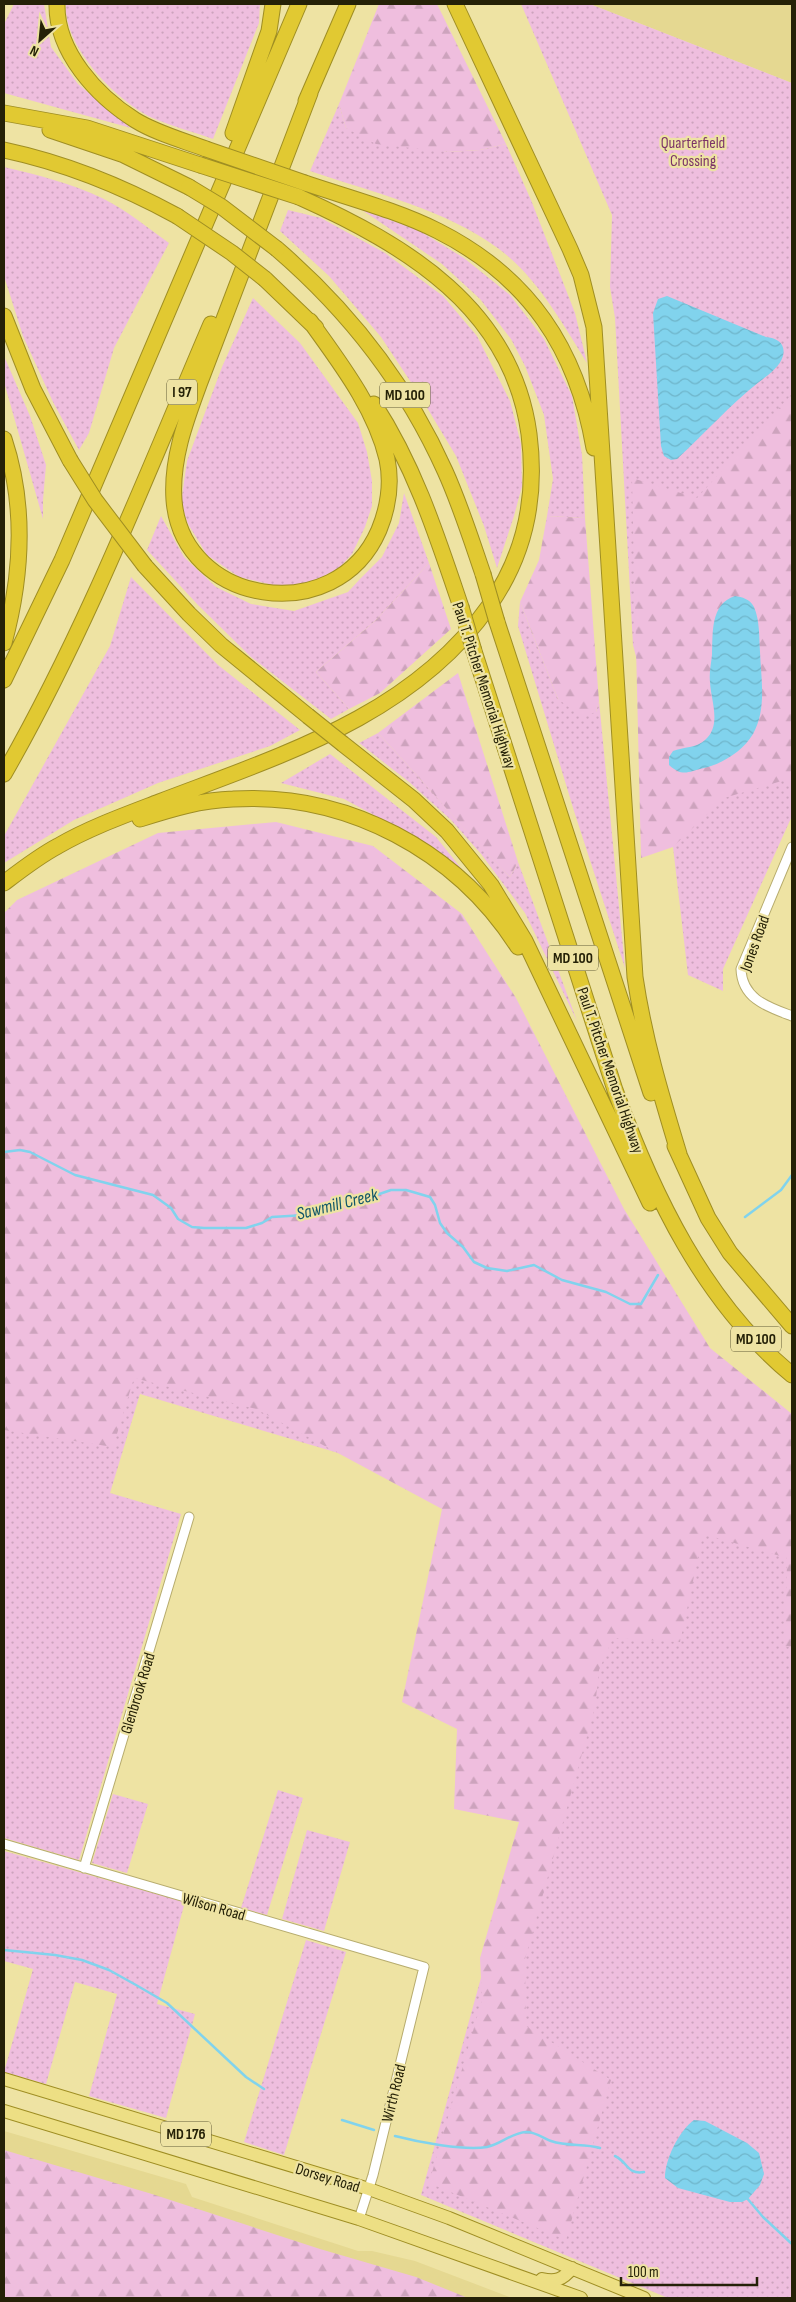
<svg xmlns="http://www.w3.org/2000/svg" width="796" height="2302" viewBox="0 0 796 2302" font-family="'Sofia Sans Condensed',sans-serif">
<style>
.built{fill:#e5d891}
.grass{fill:url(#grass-dots)}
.forest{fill:url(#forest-firs)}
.water{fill:url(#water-waves)}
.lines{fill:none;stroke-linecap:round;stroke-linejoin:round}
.stream{stroke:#81d3ed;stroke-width:2.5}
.minor-casing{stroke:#b7ac6e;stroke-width:11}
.primary-casing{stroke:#9f8e23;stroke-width:14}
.motorway-casing{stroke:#9f8e23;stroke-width:17}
.minor{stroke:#fff;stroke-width:9}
.primary{stroke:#eddf84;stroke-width:12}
.motorway{stroke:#e1c932;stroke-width:15}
.motorway-bridge-casing{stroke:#9f8e23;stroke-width:17;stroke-linecap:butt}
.motorway-bridge{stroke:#e1c932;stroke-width:15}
.labels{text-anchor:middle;stroke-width:4.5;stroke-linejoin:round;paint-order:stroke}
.shield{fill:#eee3a3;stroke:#615b36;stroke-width:1}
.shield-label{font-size:15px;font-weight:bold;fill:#252107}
.park-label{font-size:16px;fill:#7c3568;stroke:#eee3a3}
.street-label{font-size:16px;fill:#252107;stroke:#eee3a3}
.water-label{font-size:18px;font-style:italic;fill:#105668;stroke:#eee3a3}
</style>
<defs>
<pattern id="grass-dots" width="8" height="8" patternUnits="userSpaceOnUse" patternTransform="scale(1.25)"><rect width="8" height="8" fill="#efbede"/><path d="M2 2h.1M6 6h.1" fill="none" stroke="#cda3bd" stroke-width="1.8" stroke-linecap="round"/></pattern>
<pattern id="forest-firs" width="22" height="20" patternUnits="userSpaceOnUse" patternTransform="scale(1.25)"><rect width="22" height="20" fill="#efbede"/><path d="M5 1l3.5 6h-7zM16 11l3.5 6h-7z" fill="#cda3bd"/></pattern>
<pattern id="water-waves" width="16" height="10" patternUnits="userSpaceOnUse" patternTransform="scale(1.25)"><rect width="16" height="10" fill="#81d3ed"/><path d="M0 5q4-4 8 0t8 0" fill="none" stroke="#6fb5ca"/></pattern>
</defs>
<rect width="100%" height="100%" fill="#eee3a3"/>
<!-- built -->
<path class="built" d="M590,4h202v79z
M4,2131l182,53 6,13 166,54h14l43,10 97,37h-508z"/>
<!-- grass -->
<path class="grass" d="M14,4h30l7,43 27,37 53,44 -127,-35v-69z
M66,4h194l-1,19 -46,116c-19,-7 -39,-12 -58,-20 -37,-16 -92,-72 -89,-115z
M521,4h69l202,79v733l-69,153v22l-35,-16 -23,-196 -6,-33 -26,-101 -18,-327 -5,-31 2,-72z
M339,104l7,24 102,24 32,-2 26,-6 25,56 44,113 12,50c-24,-39 -50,-86 -88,-114 -54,-40 -125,-56 -189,-78z
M4,167c33,8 67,16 98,31 24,12 45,29 67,45l-55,105 -25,85 -10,17 -26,-48 -30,-66 -19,-60z
M288,210l33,8 64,35 58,43 34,40 33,65 11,43 1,42 -8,30 -17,52 -13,-42 -28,-70 -36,-60 -39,-59 -52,-61 -49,-45z
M362,210l56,20 46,28 46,37 34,44 28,57 10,59 3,63 -38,-2 6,-37 -9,-64 -19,-49 -14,-27 -31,-40 -38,-35z
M253,298l47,45 58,80 9,29 5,29v25l-7,21 -13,27 -13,14 -17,9 -19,7 -22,3 -42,-10 -32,-22 -19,-31 -7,-21 6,-42 35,-94z
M4,356l26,60 16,49 -3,35v19l-39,-137z
M404,493l25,70 -54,58 -59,51 33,37 -18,10 -80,-62 -53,-52 -51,-55 14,-34 23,41 32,30 35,17 43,7 54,-19 12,-13 22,-22 17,-34z
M131,577l87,88 82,65 -30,16 -112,37 -84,37 -70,43v-27l106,-190z
M520,602l38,97 38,13 3,-11 26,267 -51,-157 -56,-185z
M378,733c45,48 87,97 132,144l8,-15 59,159 -52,-108 -44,-59 -30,-34 -42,-38 -50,-39z
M330,754l106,83 28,35 -36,-28 -84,-45 -63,-16z
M4,933l788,519v846h-124l-247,-103 183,-663 -464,-138 -30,99 71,21 -102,346 -75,-22z
M278,1790l25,8 -36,117 -26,-7z
M113,1794l35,10 -21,69 -35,-10z
M307,1830l43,12 -26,89 -42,-12z
M4,1851l181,51 -28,102 38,10 -29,104 -77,-22 28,-102 -42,-12 -29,102 -42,-12 29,-103 -29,-8z
M306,1940l40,12 -62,203 -40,-13z"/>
<!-- forest -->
<path class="forest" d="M379,4h58l69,140 -26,6 -32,2 -72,-8 -30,-16 -7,-24z
M792,394v384l-68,20 -51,49 -32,11 -9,-380 65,20z
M547,516l38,2 14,183 -3,11 -14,5 -24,-18 -38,-97 19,-42z
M429,563l22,66 -71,64 -31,16 -33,-37 59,-51z
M458,673l60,189 -8,15c-45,-46 -87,-96 -132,-144z
M276,822l97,24 89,68 54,84 108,211 86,139 82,66v233h-7l2,-89 -84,-24 -23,108 -67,-4 -14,32 -4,37 -70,252 1,67 85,54 -45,160 -137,-57 53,-183 -2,-42 39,-136 -65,-13 3,-80 -55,-27 40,-193 -186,-100 -122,-31 -21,69 -109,-17v-517l13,-13 141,-67z
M4,2150l148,44 168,55 96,28 52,21h-464z"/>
<!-- water -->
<path class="water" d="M667,296l99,41c11,1 20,6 17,19 -3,11 -15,19 -24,26 -29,23 -54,51 -82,77l-6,1 -7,-4 -3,-10 -8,-133 5,-14z
M735,596c7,1 15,3 19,11 6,14 5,30 6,45 1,27 7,57 -7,82 -10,17 -31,30 -49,34 -16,4 -22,9 -35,-3v-8l4,-6c10,-4 24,-3 32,-11 17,-15 6,-39 5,-58 -1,-9 1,-18 2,-27 1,-22 -2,-51 23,-59z
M694,2120l11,1 42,22 12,10 5,21 -4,11 -12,14 -6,3h-12l-52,-14 -13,-10c0,-19 14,-47 29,-58z"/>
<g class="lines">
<!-- stream -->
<path class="stream" d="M4,1152l16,-2 10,2 45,23 78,20 18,13 7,11 14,8 12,1h42l16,-5 10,-6 33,-2 18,-10 13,-1 15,-6 14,1 26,-9h15l24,7 5,8 5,18 7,10 16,14 11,15 13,6 20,3 27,-6 28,15 44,12 24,12h11l17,-29
M745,1217l36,-27 11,-15
M4,1950l51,5 27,5 27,10 27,15 31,18 79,74 18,12
M342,2120l32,10
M395,2136c23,6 69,15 92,11 14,-3 24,-14 39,-15 10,0 17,6 25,9 17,6 33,2 49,7
M615,2156c13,6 12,19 29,16
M746,2197l17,20 29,27"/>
<!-- minor casing -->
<g class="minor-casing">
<path id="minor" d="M792,847l-51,122c1,30 27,38 51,47
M4,1844l420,123 -51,208 -14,44
M84,1868l105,-351"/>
</g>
<!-- primary casing -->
<g class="primary-casing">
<path id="primary" d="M4,2079l365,110 80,29 195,80
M4,2111l355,108 222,79
M542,2279c13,3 21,1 30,-11"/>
</g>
<!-- motorway casing -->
<g class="motorway-casing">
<path id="motorway" d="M57,4c-1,48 40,92 78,116 21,13 47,20 71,29
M455,4l115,245 11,26 13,52 41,650c9,61 26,118 44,177
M306,101l42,-97
M4,113l83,15 113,37
M50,130l74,25 65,32
M233,133l36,-102 4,-27
M4,150c61,13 118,36 173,66
M305,183c44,15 91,27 133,48 91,46 139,118 156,217
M277,249c72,62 129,135 168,222 15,33 26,68 38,103
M265,279l51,49
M4,316l29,73 37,71
M310,321c30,42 65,87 77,138 5,24 1,49 -8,71 -43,100 -197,75 -205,-30 -3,-41 12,-80 26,-118l110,-289
M374,404c41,63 63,132 87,203
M4,439c22,66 18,137 0,204
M145,566l44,48 32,31 87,71
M497,622l154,471
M474,651l141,439c38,105 89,212 177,285
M4,680l58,-120 237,-556
M343,744l71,56 33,31 44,54 34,56 125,262
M4,774c82,-143 142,-298 207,-450
M140,819c31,-10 61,-19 93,-20 114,-7 224,52 285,148
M4,883c17,-13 35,-27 54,-37 31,-18 67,-31 101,-44 120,-46 253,-86 330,-196 36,-51 48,-110 40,-172 -17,-126 -123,-189 -230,-237
M675,1146l33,72 22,35 62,73"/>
</g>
<!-- minor -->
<use href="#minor" class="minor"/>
<!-- primary -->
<use href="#primary" class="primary"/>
<!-- motorway -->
<use href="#motorway" class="motorway"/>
<!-- motorway-bridge casing -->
<g class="motorway-bridge-casing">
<path id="motorway-bridge" d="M206,149l99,34
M200,165l99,32
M189,187l33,20 55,42
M177,216l55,37 33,26
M70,460l25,40 50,66
M483,574l14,48
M461,607l13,44
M308,716l35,28"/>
</g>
<!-- motorway-bridge -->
<use href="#motorway-bridge" class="motorway-bridge"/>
</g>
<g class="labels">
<!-- shield labels -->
<g class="shield">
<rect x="167" y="379.5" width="30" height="25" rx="4"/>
<rect x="380" y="382.5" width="50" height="25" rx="4"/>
<rect x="548" y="945.5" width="50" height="25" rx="4"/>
<rect x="731" y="1326.5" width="50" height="25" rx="4"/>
<rect x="161" y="2121.5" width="50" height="25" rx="4"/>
</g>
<g class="shield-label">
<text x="182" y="397">I 97</text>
<text x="405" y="400">MD 100</text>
<text x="573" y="963">MD 100</text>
<text x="756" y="1344">MD 100</text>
<text x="186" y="2139">MD 176</text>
</g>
<!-- park labels -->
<g class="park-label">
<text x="693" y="148">Quarterfield<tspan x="693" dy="18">Crossing</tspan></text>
</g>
<!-- street labels -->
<g class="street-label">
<text transform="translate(485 685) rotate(72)" y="6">Paul T. Pitcher Memorial Highway</text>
<text transform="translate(754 943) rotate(-70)" y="6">Jones Road</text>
<text transform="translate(611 1070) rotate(71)" y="6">Paul T. Pitcher Memorial Highway</text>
<text transform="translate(137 1693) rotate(-73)" y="6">Glenbrook Road</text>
<text transform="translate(214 1906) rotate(16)" y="6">Wilson Road</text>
<text transform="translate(393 2093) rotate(-76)" y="6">Wirth Road</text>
<text transform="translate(328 2177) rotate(17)" y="6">Dorsey Road</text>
</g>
<!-- water labels -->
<g class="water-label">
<text transform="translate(337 1204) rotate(-14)" y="6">Sawmill Creek</text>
</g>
</g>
<!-- border -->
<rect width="796" height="2302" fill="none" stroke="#252107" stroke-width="10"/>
<!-- north arrow -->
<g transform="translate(40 40) rotate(207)" stroke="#eee3a3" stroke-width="4" paint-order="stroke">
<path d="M0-4L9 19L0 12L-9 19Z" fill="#252107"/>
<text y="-8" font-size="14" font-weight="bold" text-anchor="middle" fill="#252107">N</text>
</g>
<!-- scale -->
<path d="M621 2277v8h136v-8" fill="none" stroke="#252107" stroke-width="2.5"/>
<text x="628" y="2277" font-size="15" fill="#252107" stroke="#eee3a3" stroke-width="4" paint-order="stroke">100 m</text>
</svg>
